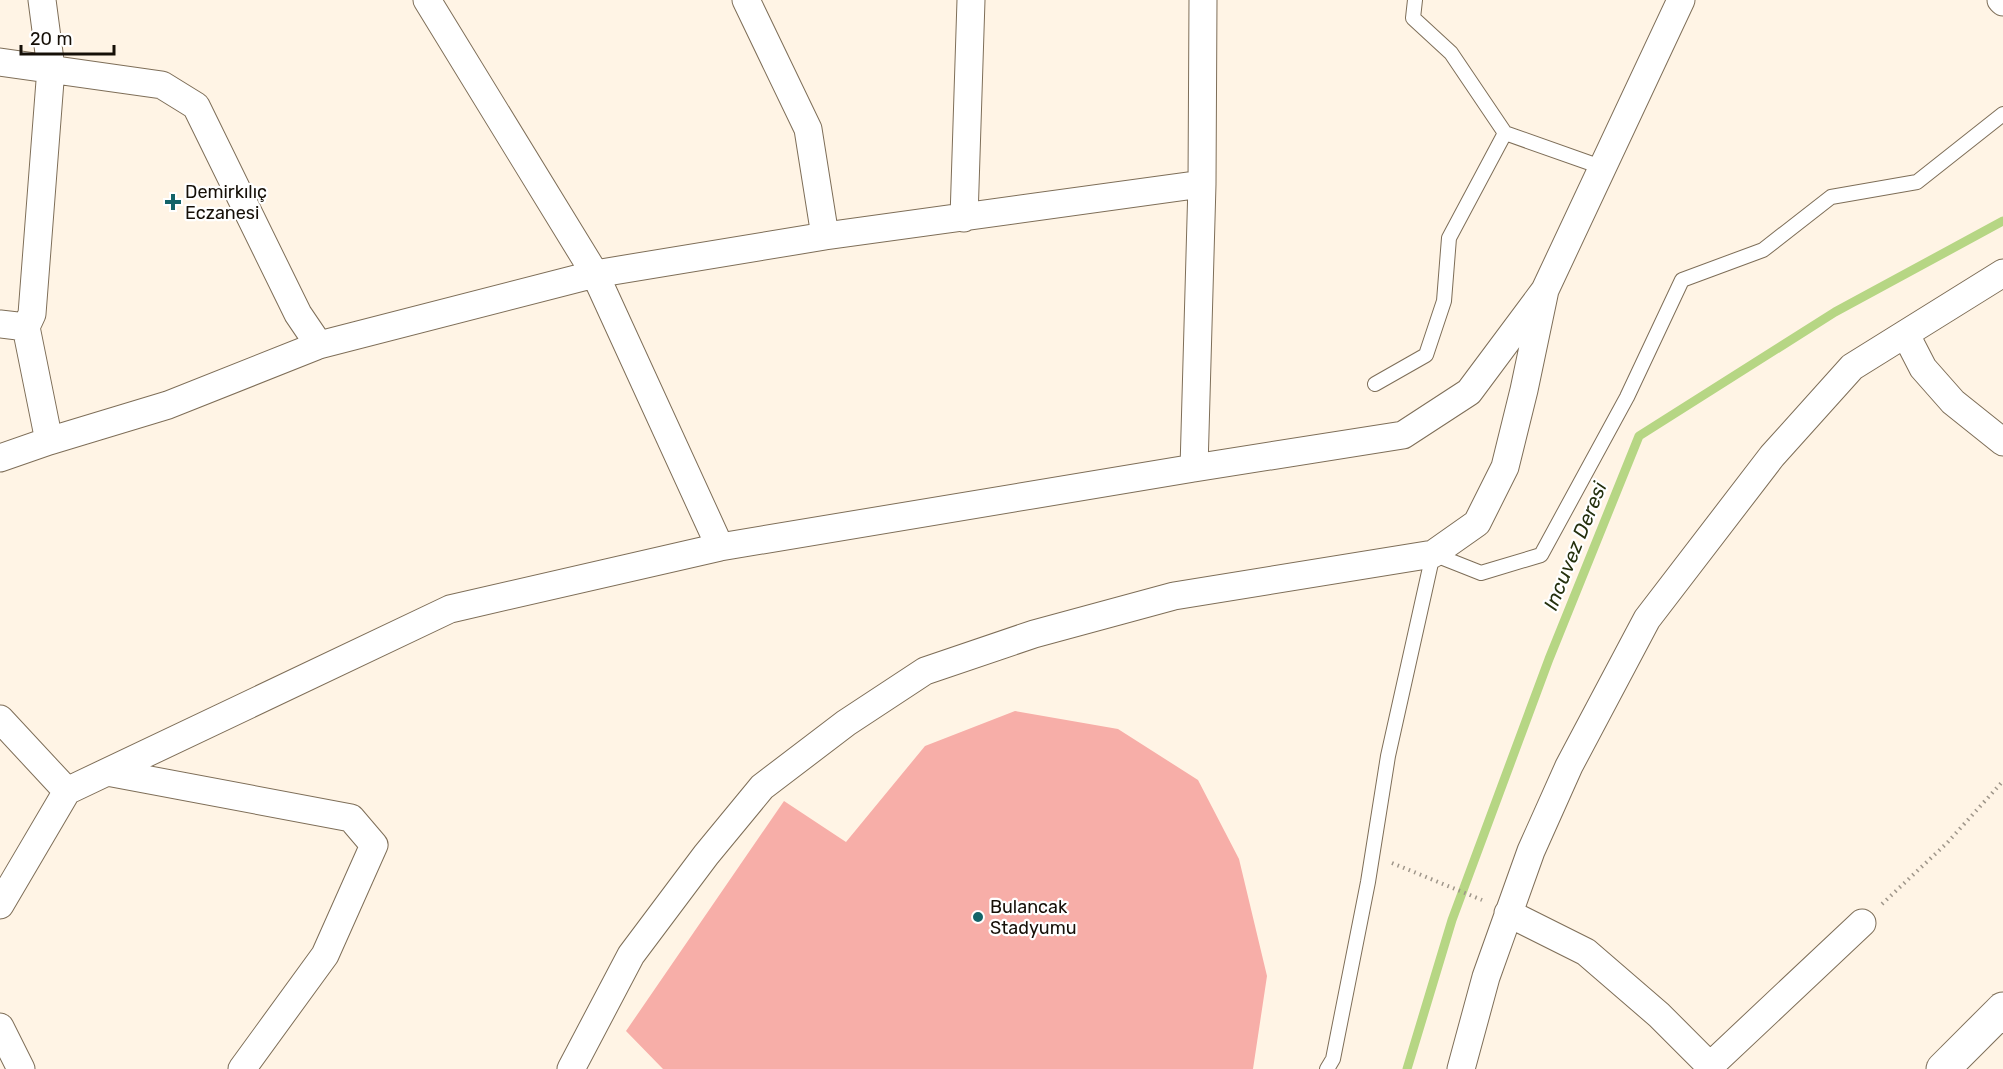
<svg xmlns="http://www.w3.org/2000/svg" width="2003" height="1069" viewBox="0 0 2003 1069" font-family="Rubik,sans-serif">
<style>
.green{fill:#f7aea8}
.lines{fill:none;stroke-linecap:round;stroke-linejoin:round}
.stream{stroke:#b6d684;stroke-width:9}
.service-casing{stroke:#7e6e58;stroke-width:16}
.minor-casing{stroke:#7e6e58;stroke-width:29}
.tertiary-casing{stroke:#7e6e58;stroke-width:35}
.path{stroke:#9f968a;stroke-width:4;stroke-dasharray:1.5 4.5;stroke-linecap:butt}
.service{stroke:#fff;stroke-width:14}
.minor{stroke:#fff;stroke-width:27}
.tertiary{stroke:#fff;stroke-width:33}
.poi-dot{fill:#136368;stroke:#fff;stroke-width:2}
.labels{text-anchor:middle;stroke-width:4.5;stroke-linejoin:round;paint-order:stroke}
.poi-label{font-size:18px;fill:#161008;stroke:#fff;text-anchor:start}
.water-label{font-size:20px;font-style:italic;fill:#24300d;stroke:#fff}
</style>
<rect width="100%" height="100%" fill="#fff4e5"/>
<!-- green -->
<path class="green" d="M1015,711l103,18 80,51 41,79 28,117 -14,93h-590l-37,-38 158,-230 62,41 79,-96z"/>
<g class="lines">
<!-- stream -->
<path class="stream" d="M1407,1069l45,-149 97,-261 90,-223 196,-124 168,-91"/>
<!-- service casing -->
<g class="service-casing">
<path id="service" d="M1415,0l-2,18 38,35 54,80 99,35
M1375,384l51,-29 18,-54 5,-63 56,-105
M1327,1069l6,-10 35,-177 20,-126 45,-202 48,19 60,-18 86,-158 55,-117 81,-30 68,-53 86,-15 86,-68"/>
</g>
<!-- minor casing -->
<g class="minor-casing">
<path id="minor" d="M42,0l9,68 -19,246 -6,13 23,114
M427,0l168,274 125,273
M746,0l62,129 17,107
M2001,0l2,2
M0,62l162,23 34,21 102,208 21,31
M964,218l7,-218
M0,324l26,3
M1906,335l17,33 30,34 50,40
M0,458l49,-17 119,-36 151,-60 276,-71 230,-38 377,-52
M1194,468l8,-284 1,-184
M0,719l67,72
M107,772l244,46 23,27 -49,110 -83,114
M0,905l67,-114 383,-182 270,-62 474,-79 209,-33 66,-43 76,-102
M1508,913l78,39 73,63 54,54
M0,1027l21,42
M1710,1066l152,-143
M571,1069l60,-114 75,-100 56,-68 84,-64 79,-52 109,-37 140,-38 259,-42 44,-31 28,-56 19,-77 21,-100 136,-290
M1461,1069l25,-92 45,-126 38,-85 78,-147 125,-163 80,-89 151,-94"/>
</g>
<!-- tertiary casing -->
<g class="tertiary-casing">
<path id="tertiary" d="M1943,1069l60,-60"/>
</g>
<!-- path -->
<path class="path" d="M1392,863l90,37
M1882,904l65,-61 56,-62"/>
<!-- service -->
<use href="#service" class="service"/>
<!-- minor -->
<use href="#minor" class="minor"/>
<!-- tertiary -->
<use href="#tertiary" class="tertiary"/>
</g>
<!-- markers -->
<g class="poi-dot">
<path d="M170 193h6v6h6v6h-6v6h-6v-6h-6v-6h6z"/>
<circle cx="978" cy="917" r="6"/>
</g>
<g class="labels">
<!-- poi labels -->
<g class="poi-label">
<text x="185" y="198">Demirkılıç<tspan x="185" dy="21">Eczanesi</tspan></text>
<text x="990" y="913">Bulancak<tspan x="990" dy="21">Stadyumu</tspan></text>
</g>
<!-- water labels -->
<g class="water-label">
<text transform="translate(1575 546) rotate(-68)" y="7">Incuvez Deresi</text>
</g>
</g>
<!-- scale -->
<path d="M21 45v9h93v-9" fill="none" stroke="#161008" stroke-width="3"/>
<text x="30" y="45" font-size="18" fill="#161008" stroke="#ffffff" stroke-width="4.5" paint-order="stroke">20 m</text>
</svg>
